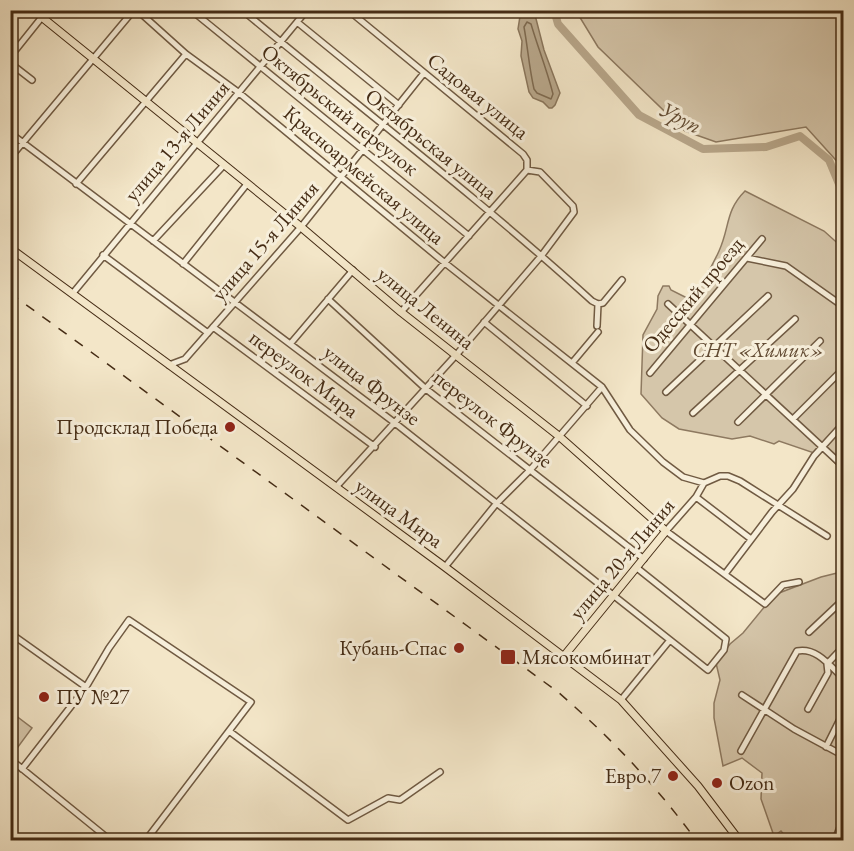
<svg xmlns="http://www.w3.org/2000/svg" width="854" height="851" viewBox="0 0 854 851" font-family="'EB Garamond',serif">
<style>
.green{fill:#d5c6aa;stroke:#8d7960;stroke-width:1.5}
.water{fill:#b8a78b;stroke:#8a765c;stroke-width:1.5}
.lines{fill:none;stroke-linecap:round;stroke-linejoin:round}
.shore{stroke:#7e6a50;stroke-width:1.5}
.river{stroke:#b8a78b;stroke-width:8}
.minor-casing{stroke:#705a42;stroke-width:8}
.major-casing{stroke:#452c15;stroke-width:9}
.minor{stroke:#f7efdb;stroke-width:5}
.major{stroke:#f3e6c8;stroke-width:7}
.rail{stroke:#452c15;stroke-width:1.5;stroke-dasharray:10 10;stroke-linecap:butt}
.poi-dot{fill:#8f2418;stroke:#f7efdb;stroke-width:2}
.labels{text-anchor:middle;stroke-width:6;stroke-linejoin:round;paint-order:stroke}
.street-label{font-size:21px;fill:#452c15;stroke:#f7efdb}
.park-label{font-size:21px;font-style:italic;fill:#624b33;stroke:#f7efdb}
.poi-label{font-size:21px;fill:#452c15;stroke:#f7efdb;text-anchor:end}
.water-label{font-size:22px;font-style:italic;fill:#624b32;stroke:#f7efdb}
</style>
<rect width="100%" height="100%" fill="#f3e6c8"/>
<filter id="stains"><feTurbulence type="fractalNoise" baseFrequency=".00333" numOctaves="4"/><feColorMatrix values="0 0 0 0 .2 0 0 0 0 .09 0 0 0 0 .02 0 0 0 .5 -.17"/></filter>
<radialGradient id="worn" r=".72"><stop offset=".6" stop-color="#630" stop-opacity="0"/><stop offset="1" stop-color="#630" stop-opacity=".3"/></radialGradient>
<!-- green -->
<path class="green" d="M576,11h267v157l-37,-41 -90,15 -31,-11 -87,-84z
M745,191l79,40 19,17v223l-18,-18 -3,-6 -8,6 -35,-12 -5,3 -24,-8 -18,3 -53,-10 -17,-11 -21,-24 2,-59 14,-26 1,-13 5,-10h6l2,4 16,8c13,-12 25,-31 32,-47 11,-24 6,-40 26,-60z
M837,573h6v267h-59l3,-2 -6,-7 -7,5 -13,-37 1,-26 -20,-15 -19,8 -9,-48v-15l6,-23 -4,-17 14,-19 13,-11 23,-28 13,-12 42,-16z
M11,712l21,16 -14,19 -7,-6z"/>
<!-- water -->
<path class="water" d="M521,10l13,1 10,39 16,43 -5,12 -3,3h-3l-6,-6 -10,-4 -4,-6 -8,-36 1,-15 -4,-12z"/>
<g class="lines">
<!-- shore -->
<path class="shore" d="M527,22l4,2c7,24 16,46 22,70l-2,5 -14,-6 -3,-4c-5,-22 -6,-40 -10,-62z"/>
<!-- river -->
<path class="river" d="M554,10l4,14 81,91 64,34 63,-2 34,-11 29,24 15,36"/>
<!-- minor casing -->
<g class="minor-casing">
<path id="minor" d="M137,10l49,44 52,38 207,171 157,124 28,43 33,32 20,15 21,6 16,-7h8l12,5 87,55
M191,10l278,226
M242,10c117,97 238,189 350,291l6,3 5,-1 19,-23
M297,22l102,83
M10,57l32,-40
M10,63l22,17
M10,133l385,290 313,247 16,-20 2,-11 -89,-71
M10,158l124,-148
M76,184l110,-130
M153,241l71,-76
M103,255l105,78
M747,258l39,8 58,41
M183,264l64,-80
M73,293l234,-283
M328,299l98,90 218,170
M668,304l176,163
M401,312l126,-142
M484,322l103,84
M597,326l1,-22
M213,327l162,120
M291,343l62,-73
M572,363l26,-31
M169,365l16,-6 116,-132 123,-154
M650,373l112,-134
M666,392l102,-96
M693,413l102,-94
M793,419l51,-51
M738,422l82,-81
M704,483l-8,14 -30,34 99,73 18,-19 16,-3
M336,487l121,-133 85,-99 32,-43 -1,-6 -33,-34 -13,-2v-10l-4,-6 -175,-144
M696,497l55,42
M445,567l51,-63 35,-35 71,-82
M725,574l47,-62 21,-23 21,-33 30,-33
M809,632l35,-33
M10,633l76,54
M742,695l52,34 50,27
M621,700l49,-60
M808,709l20,-36 -1,-9 17,-18
M229,731l119,89 40,-22 12,2 40,-28
M826,747l18,-36
M741,751l56,-100c20,-4 33,15 47,28
M10,759l100,81
M22,769l64,-82 23,-39 20,-28 122,82 -105,138
M737,838l9,2
M835,840l9,-23"/>
</g>
<!-- major casing -->
<g class="major-casing">
<path id="major" d="M33,10l268,217 100,85 159,125 106,94 -102,125
M10,248l435,319 176,133 77,86 41,54"/>
</g>
<!-- minor -->
<use href="#minor" class="minor"/>
<!-- major -->
<use href="#major" class="major"/>
<!-- rail -->
<path class="rail" d="M10,293l548,399c54,47 95,90 138,148"/>
</g>
<!-- markers -->
<g class="poi-dot">
<circle cx="230" cy="427" r="6"/>
<circle cx="459" cy="648" r="6"/>
<rect x="500" y="649" width="16" height="16" rx="3"/>
<circle cx="44" cy="697" r="6"/>
<circle cx="673" cy="776" r="6"/>
<circle cx="717" cy="783" r="6"/>
</g>
<g class="labels">
<!-- street labels -->
<g class="street-label">
<text transform="translate(478 96) rotate(39)" y="7">Садовая улица</text>
<text transform="translate(340 110) rotate(39)" y="7">Октябрьский переулок</text>
<text transform="translate(177 141) rotate(-50)" y="7">улица 13-я Линия</text>
<text transform="translate(431 144) rotate(39)" y="7">Октябрьская улица</text>
<text transform="translate(364 175) rotate(40)" y="7">Красноармейская улица</text>
<text transform="translate(265 241) rotate(-49)" y="7">улица 15-я Линия</text>
<text transform="translate(693 295) rotate(-50)" y="7">Одесский проезд</text>
<text transform="translate(426 308) rotate(39)" y="7">улица Ленина</text>
<text transform="translate(304 374) rotate(37)" y="7">переулок Мира</text>
<text transform="translate(372 385) rotate(38)" y="7">улица Фрунзе</text>
<text transform="translate(493 419) rotate(38)" y="7">переулок Фрунзе</text>
<text transform="translate(399 513) rotate(36)" y="7">улица Мира</text>
<text transform="translate(622 559) rotate(-50)" y="7">улица 20-я Линия</text>
</g>
<!-- park labels -->
<g class="park-label">
<text x="758" y="357">СНТ «Химик»</text>
</g>
<!-- poi labels -->
<g class="poi-label">
<text x="218" y="434">Продсклад Победа</text>
<text x="447" y="655">Кубань-Спас</text>
<text x="522" y="664" text-anchor="start">Мясокомбинат</text>
<text x="56" y="704" text-anchor="start">ПУ №27</text>
<text x="661" y="783">Евро 7</text>
<text x="729" y="790" text-anchor="start">Ozon</text>
</g>
<!-- water labels -->
<g class="water-label">
<text transform="translate(681 117) rotate(28)" y="8">Уруп</text>
</g>
</g>
<!-- margin -->
<rect width="854" height="851" fill="none" stroke="#f3e6c8" stroke-width="36"/>
<rect x="12" y="12" width="830" height="827" fill="none" stroke="#452c15" stroke-width="3"/>
<rect x="18" y="18" width="818" height="815" fill="none" stroke="#452c15" stroke-width="1.5"/>
<rect width="100%" height="100%" filter="url(#stains)"/>
<rect width="100%" height="100%" fill="url(#worn)"/>
</svg>
